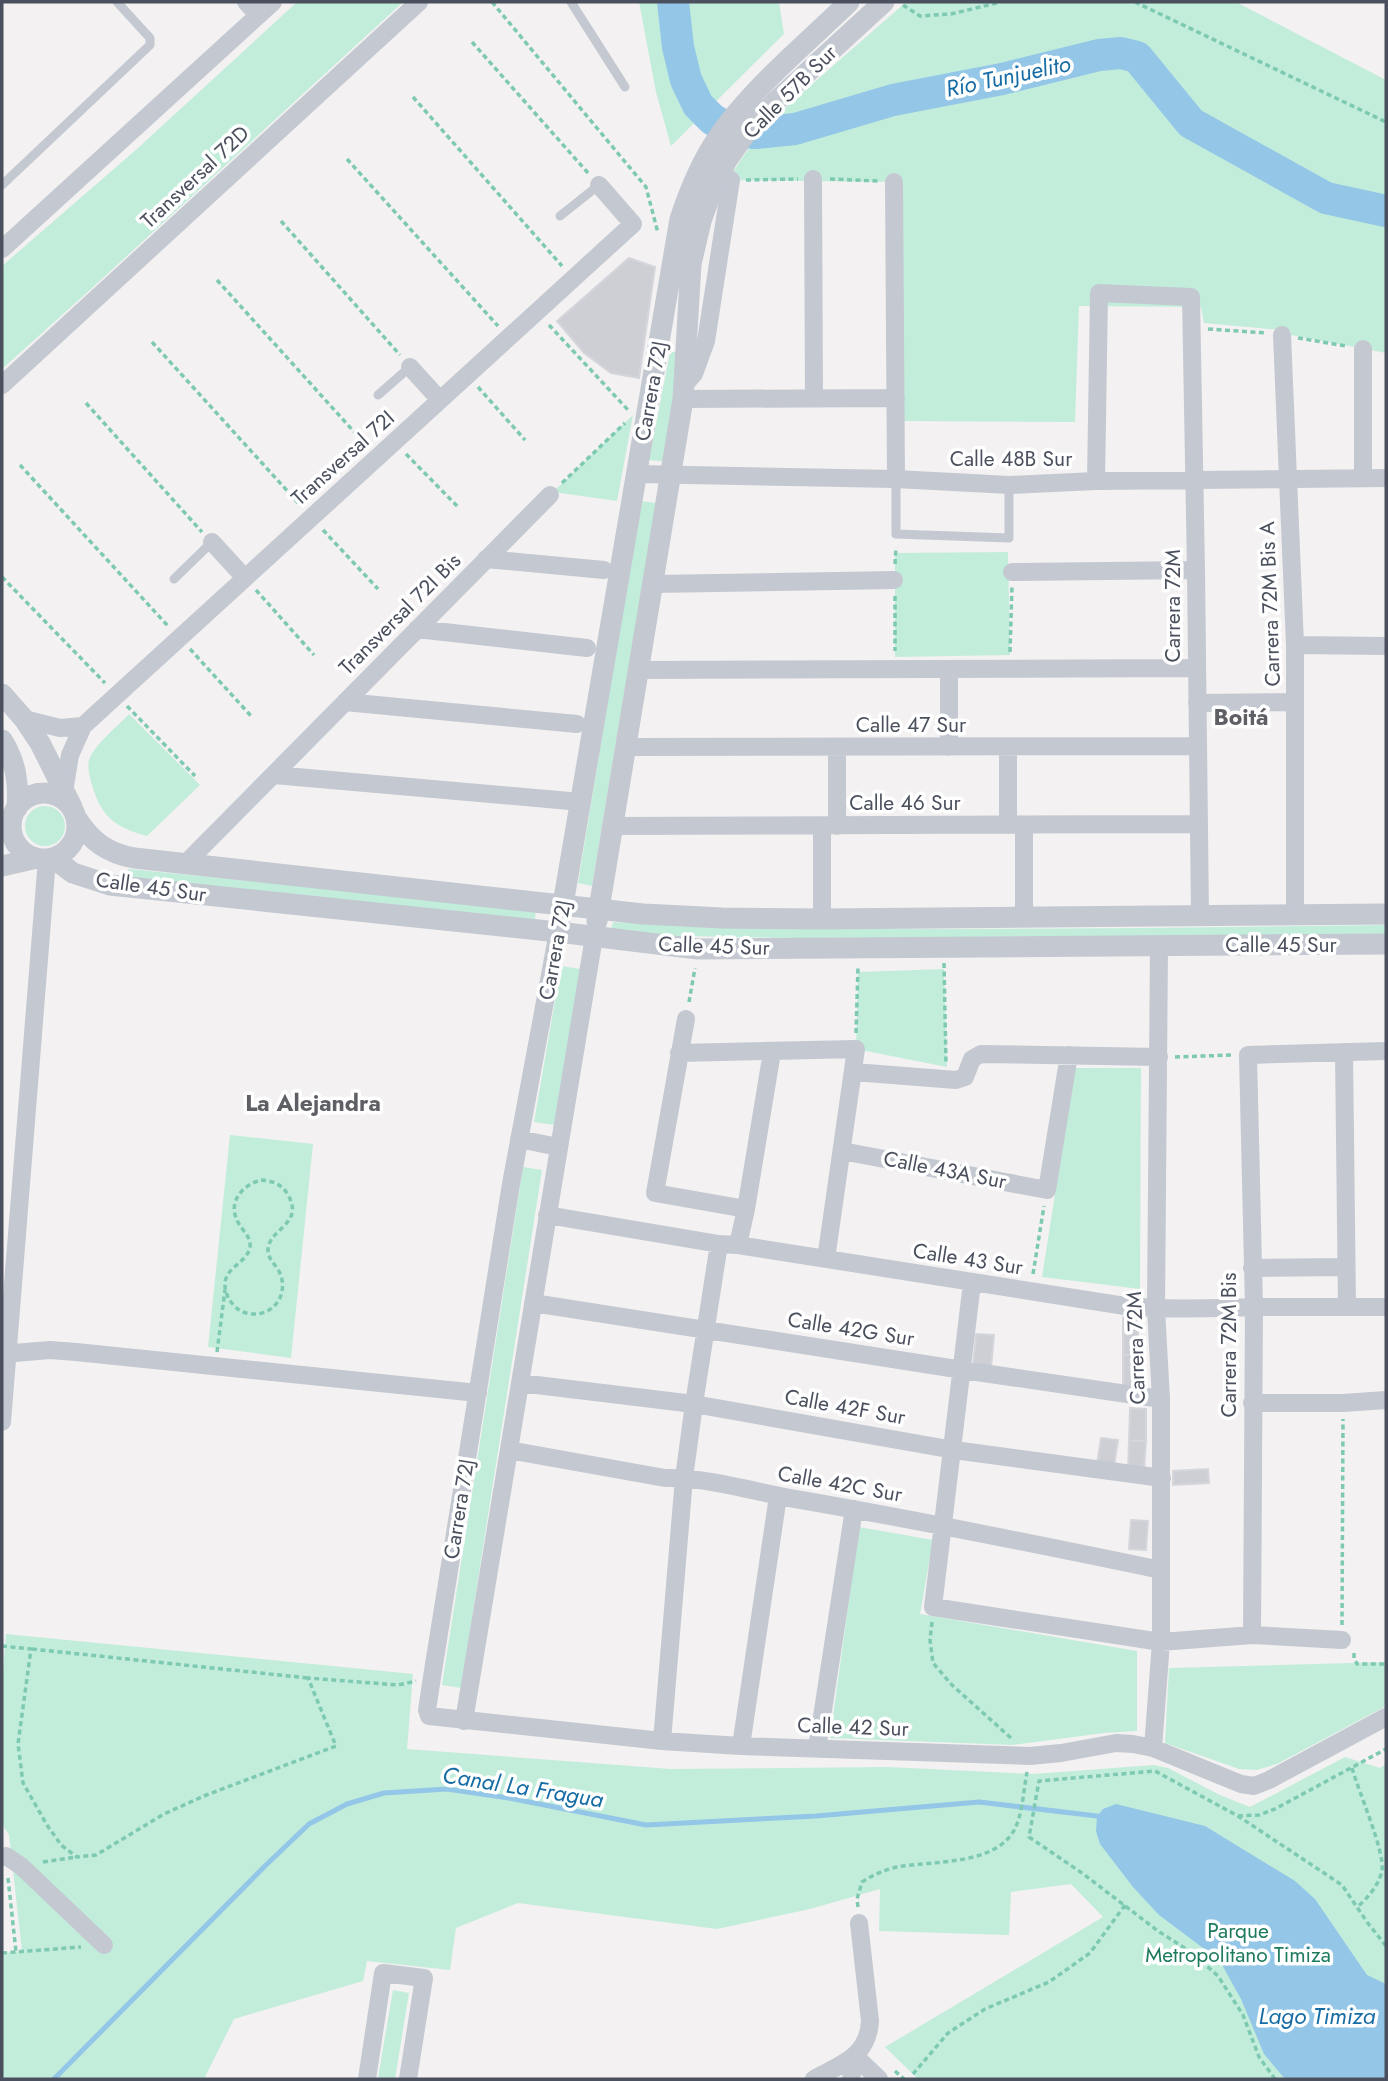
<svg xmlns="http://www.w3.org/2000/svg" width="1388" height="2081" viewBox="0 0 1388 2081" font-family="Jost,sans-serif">
<style>
.green{fill:#c3eddb}
.water{fill:#93c6e7}
.lines{fill:none;stroke-linecap:round;stroke-linejoin:round}
.stream{stroke:#93c6e7;stroke-width:5}
.river{stroke:#93c6e7;stroke-width:32}
.building{fill:#cecfd5;stroke:#d5d6dc;stroke-width:2}
.path{stroke:#7dc9b2;stroke-width:3.5;stroke-dasharray:5 3.5;stroke-linecap:butt}
.service{stroke:#c3c8d1;stroke-width:9}
.minor{stroke:#c3c8d1;stroke-width:18}
.tertiary{stroke:#c3c8d1;stroke-width:21}
.labels{text-anchor:middle;stroke-width:7;stroke-linejoin:round;paint-order:stroke}
.street-label{font-size:21px;fill:#4a505d;stroke:#fff}
.park-label{font-size:21px;fill:#1e7b5e;stroke:#fff}
.water-label{font-size:23px;font-style:italic;fill:#166ca4;stroke:#fff}
.neighbourhood-label{font-size:23px;font-weight:bold;fill:#5e6065;stroke:#fff}
</style>
<rect width="100%" height="100%" fill="#f3f1f1"/>
<!-- green -->
<path class="green" d="M297,2h106l-312,287 -89,80v-103l136,-118z
M639,2h140l5,32 -113,112 -15,-54z
M906,2h330l150,78v273l-95,-18v-4l-87,-8 -3,-16 -122,-1 -4,116 -176,-1 -5,-239 -165,-2c14,-28 37,-52 58,-74z
M670,352h7l-9,110 -19,-2z
M633,415l-16,86 -64,-9z
M641,501l15,2 -64,383 -14,-3z
M1008,552l2,103 -115,2v-104z
M129,714l71,71 -53,51c-30,-8 -45,-18 -54,-48 -3,-9 -6,-19 -4,-28 5,-15 29,-34 40,-46z
M25 826a20 20 0 1 1 40 0a20 20 0 1 1-40 0Z
M128,869l408,39 -1,12 -408,-40z
M613,922c100,7 201,6 302,7 157,0 314,-2 471,-4v10l-594,3 -112,-2 -69,-6z
M561,966l20,3 -27,156 -20,-3z
M944,969l3,98 -91,-18 2,-77z
M1075,1068h66l-1,221 -98,-12z
M230,1135l83,9 -22,214 -83,-11z
M523,1167l19,3 -81,518 -19,-3z
M859,1527l74,13 -13,74 217,37v80l-33,2 -91,12 -183,-7z
M6,1634l407,40 -6,75 264,20 216,-2 146,7 121,-9 14,3 52,27 30,12 95,-50 35,11 6,-4v315h-468l-33,-32 218,-130 -32,-33 -60,8 -2,43 -130,-4 1,-42 -70,20 -93,20 -199,-26 -62,25 -6,42 -83,-9 -4,20 -129,38 -30,60h-202v-126l20,-2 -13,-116 -7,-11v-142z
M1386,1662v44l-109,58 -20,6 -18,-1 -74,-26 4,-75z
M393,1990l16,3 -14,86 -17,-1z"/>
<!-- water -->
<path class="water" d="M1116,1804l89,22 90,55 20,18 52,76 19,9v95h-101l-21,-25 -23,-55 -19,-34 -19,-17 -44,-33 -26,-28 -33,-43 -4,-13 1,-15 6,-7z"/>
<g class="lines">
<!-- stream -->
<path class="stream" d="M54,2079l211,-213 44,-42 38,-20 37,-11 63,-4 62,9 137,27 170,-9 163,-14 118,14"/>
<!-- river -->
<path class="river" d="M673,2l5,45 8,33 12,25 14,14 18,11 25,3 40,-4 98,-29 109,-21 97,-24 22,-2 16,4 54,66 135,75 60,13"/>
</g>
<!-- building -->
<path class="building" d="M629,258l26,9 -16,111 -28,-5 -27,-20 -27,-32z
M1123,1317h15v38h-15z
M976,1334l18,1 -3,33 -18,-2z
M1123,1355h15v35h-15z
M1130,1408l16,1v32h-17z
M1101,1438l17,2 -4,27 -17,-3z
M1129,1441h17l-2,29h-16z
M1208,1469l1,14 -36,2v-14z
M1131,1520l17,1 -2,29 -17,-1z"/>
<g class="lines">
<!-- path -->
<path class="path" d="M492,2l154,185 12,46
M1135,2l251,120
M903,5l17,11 31,-2 50,-12
M472,42l116,131
M413,97l149,169
M347,159l151,167
M830,179l48,2
M746,180l52,-1
M281,221l119,134
M217,280l149,165
M549,325l80,86
M1208,329l58,4
M1298,338l48,8
M152,342l149,164
M478,387l47,53
M86,403l116,129
M406,454l53,54
M20,465l148,161
M562,483l63,-60
M323,530l55,59
M895,564l1,-17
M2,577l103,106
M256,590l58,65
M895,596v55
M190,649l62,68
M1010,652l2,-66
M127,706l68,70
M944,963l2,101
M689,1002l6,-34
M856,1033l2,-66
M1175,1057l58,-2
M261,1180c12,1 21,4 27,15 17,29 -20,34 -20,55 0,8 5,12 9,18 10,14 6,34 -8,42 -8,5 -18,5 -26,2 -7,-3 -12,-9 -15,-15 -13,-29 19,-31 22,-50 1,-10 -7,-16 -11,-23 -13,-21 3,-39 22,-44z
M1033,1274l11,-68
M217,1352l8,-62
M932,1622l-2,18 3,23 19,22 59,53
M1342,1625l1,-206
M2,1646l29,3 -13,95 5,39 24,42 14,20 16,12 19,-2 68,-41 40,-18 132,-50 -28,-68 90,7 18,-4
M32,1649l276,29
M1354,1653v5l3,6h29
M1352,1768c6,22 33,84 30,102 -2,14 -15,29 -25,37
M1238,1816l21,-1 16,-6 111,-60
M43,1862l34,-5
M8,1878l8,74
M858,1907l-1,-8 5,-17c11,-7 22,-12 35,-15 37,-7 107,0 121,-46 5,-15 6,-33 9,-49
M2,1953l79,-6
M895,2071l9,8
M913,2074l35,-41 37,-24 64,-27 41,-29 35,-48
M1275,2079l-16,-22 -16,-42 -25,-39 -27,-24 -33,-21 -76,-58 -53,-36 10,-56 116,-10 83,45 104,69 25,37 19,24"/>
<!-- service -->
<path class="service" d="M571,2l54,85
M2,185l148,-140v-7l-33,-36
M560,216l39,-31
M378,395l32,-28
M896,479v55l113,4v-53
M174,579l38,-37"/>
<!-- minor -->
<path class="minor" d="M246,2l12,13
M813,179l1,219
M894,182l2,297
M2,249l271,-247
M1282,335l13,310v269
M1363,349v129
M410,367l30,33
M2,385l417,-383
M684,385l10,-11 12,-33 25,-161
M683,399l213,-1
M636,474l260,5 113,6 87,-4 290,-3
M1096,481l3,-188 92,4 5,273 4,346
M212,542l33,36
M486,559l118,11
M1012,572l184,-2
M652,584l242,-4
M417,629l170,19
M1295,645l91,1
M949,669v78
M638,670l558,-2
M345,702l232,22
M1197,703l98,-1
M24,719l36,9 23,-2
M626,747l571,-1
M1008,747v78
M837,748v78
M274,775l307,27
M64,792l6,-37 13,-29 550,-502 -34,-39
M613,826l585,-2
M822,826v93
M186,863l364,-368
M1024,917v-92
M558,932l-47,252 -79,493 -5,33 2,6 233,25 79,5 289,10 31,-3 55,-10 17,1 20,4 88,36 13,2 15,-6 117,-63
M686,1019l-31,174 91,16
M1344,1052l3,255
M679,1053l177,-4 -30,210
M854,1072l102,8 9,-3 7,-18 9,-5 178,3
M519,1139l39,8
M842,1151l205,39 22,-135
M547,1215l172,29 19,1 387,61c44,4 86,2 130,1 44,0 88,0 131,0
M738,1245l8,-36 26,-157
M1252,1268l94,-1
M972,1283l-39,324 228,35 91,-7 90,5
M533,1303l430,67 198,29
M2,1354l48,-4 26,2 402,41
M520,1383l174,21 260,46 208,28
M1252,1403h91l43,-3
M2,1422l45,-563
M509,1450l156,28c44,-1 93,15 136,22 121,21 240,45 360,70
M1252,1635l2,-328 -6,-252 138,-4
M464,1721l130,-784
M662,1741l22,-263 10,-74 25,-160
M741,1746l37,-250
M1153,1748l8,-106v-243l-5,-90 3,-363
M817,1749l37,-240
M2,1857l4,-1 15,10 83,79
M855,2056l24,23
M367,2079l16,-106 41,5 -16,101
M814,2079c27,-15 54,-22 56,-58l-11,-98
M851,2079l4,-23"/>
<!-- tertiary -->
<path class="tertiary" d="M2,694l22,25 16,24 32,64
M2,740c14,22 17,43 15,68
M11 826a33 33 0 1 1 66 0a33 33 0 1 1-66 0Z
M77,819c14,22 30,34 57,39l509,56 79,4 100,1 564,-5
M53,858l20,15 37,12 448,47 140,17 688,-5
M2,866l35,-8
M561,916l119,-697c8,-24 17,-47 30,-69 32,-54 94,-104 139,-148
M597,921l86,-522 8,-135 10,-43 10,-28 16,-33 22,-31 26,-27 109,-100"/>
</g>
<g class="labels">
<!-- street labels -->
<g class="street-label">
<text transform="translate(790 92) rotate(-45)" y="7">Calle 57B Sur</text>
<text transform="translate(195 177) rotate(-43)" y="7">Transversal 72D</text>
<text transform="translate(651 391) rotate(-80)" y="7">Carrera 72J</text>
<text transform="translate(343 458) rotate(-42)" y="7">Transversal 72I</text>
<text x="1011" y="466">Calle 48B Sur</text>
<text transform="translate(1270 604) rotate(-92)" y="7">Carrera 72M Bis A</text>
<text transform="translate(1173 606) rotate(-90)" y="7">Carrera 72M</text>
<text transform="translate(400 614) rotate(-45)" y="7">Transversal 72I Bis</text>
<text x="911" y="732">Calle 47 Sur</text>
<text x="905" y="810">Calle 46 Sur</text>
<text transform="translate(151 887) rotate(8)" y="7">Calle 45 Sur</text>
<text x="1281" y="952">Calle 45 Sur</text>
<text transform="translate(714 946) rotate(2)" y="7">Calle 45 Sur</text>
<text transform="translate(555 950) rotate(-80)" y="7">Carrera 72J</text>
<text transform="translate(945 1170) rotate(11)" y="7">Calle 43A Sur</text>
<text transform="translate(968 1259) rotate(9)" y="7">Calle 43 Sur</text>
<text transform="translate(851 1329) rotate(9)" y="7">Calle 42G Sur</text>
<text transform="translate(1229 1345) rotate(-90)" y="7">Carrera 72M Bis</text>
<text transform="translate(1136 1348) rotate(-92)" y="7">Carrera 72M</text>
<text transform="translate(845 1407) rotate(10)" y="7">Calle 42F Sur</text>
<text transform="translate(840 1484) rotate(10)" y="7">Calle 42C Sur</text>
<text transform="translate(459 1509) rotate(-81)" y="7">Carrera 72J</text>
<text transform="translate(853 1727) rotate(2)" y="7">Calle 42 Sur</text>
</g>
<!-- park labels -->
<g class="park-label">
<text x="1238" y="1938">Parque<tspan x="1238" dy="24">Metropolitano Timiza</tspan></text>
</g>
<!-- water labels -->
<g class="water-label">
<text transform="translate(1008 76) rotate(-12)" y="8">Río Tunjuelito</text>
<text transform="translate(523 1787) rotate(9)" y="8">Canal La Fragua</text>
<text x="1317" y="2024">Lago Timiza</text>
</g>
<!-- neighbourhood labels -->
<g class="neighbourhood-label">
<text x="1241" y="725">Boitá</text>
<text x="313" y="1111">La Alejandra</text>
</g>
</g>
<!-- border -->
<rect width="1388" height="2081" fill="none" stroke="#4a505d" stroke-width="7"/>
</svg>
